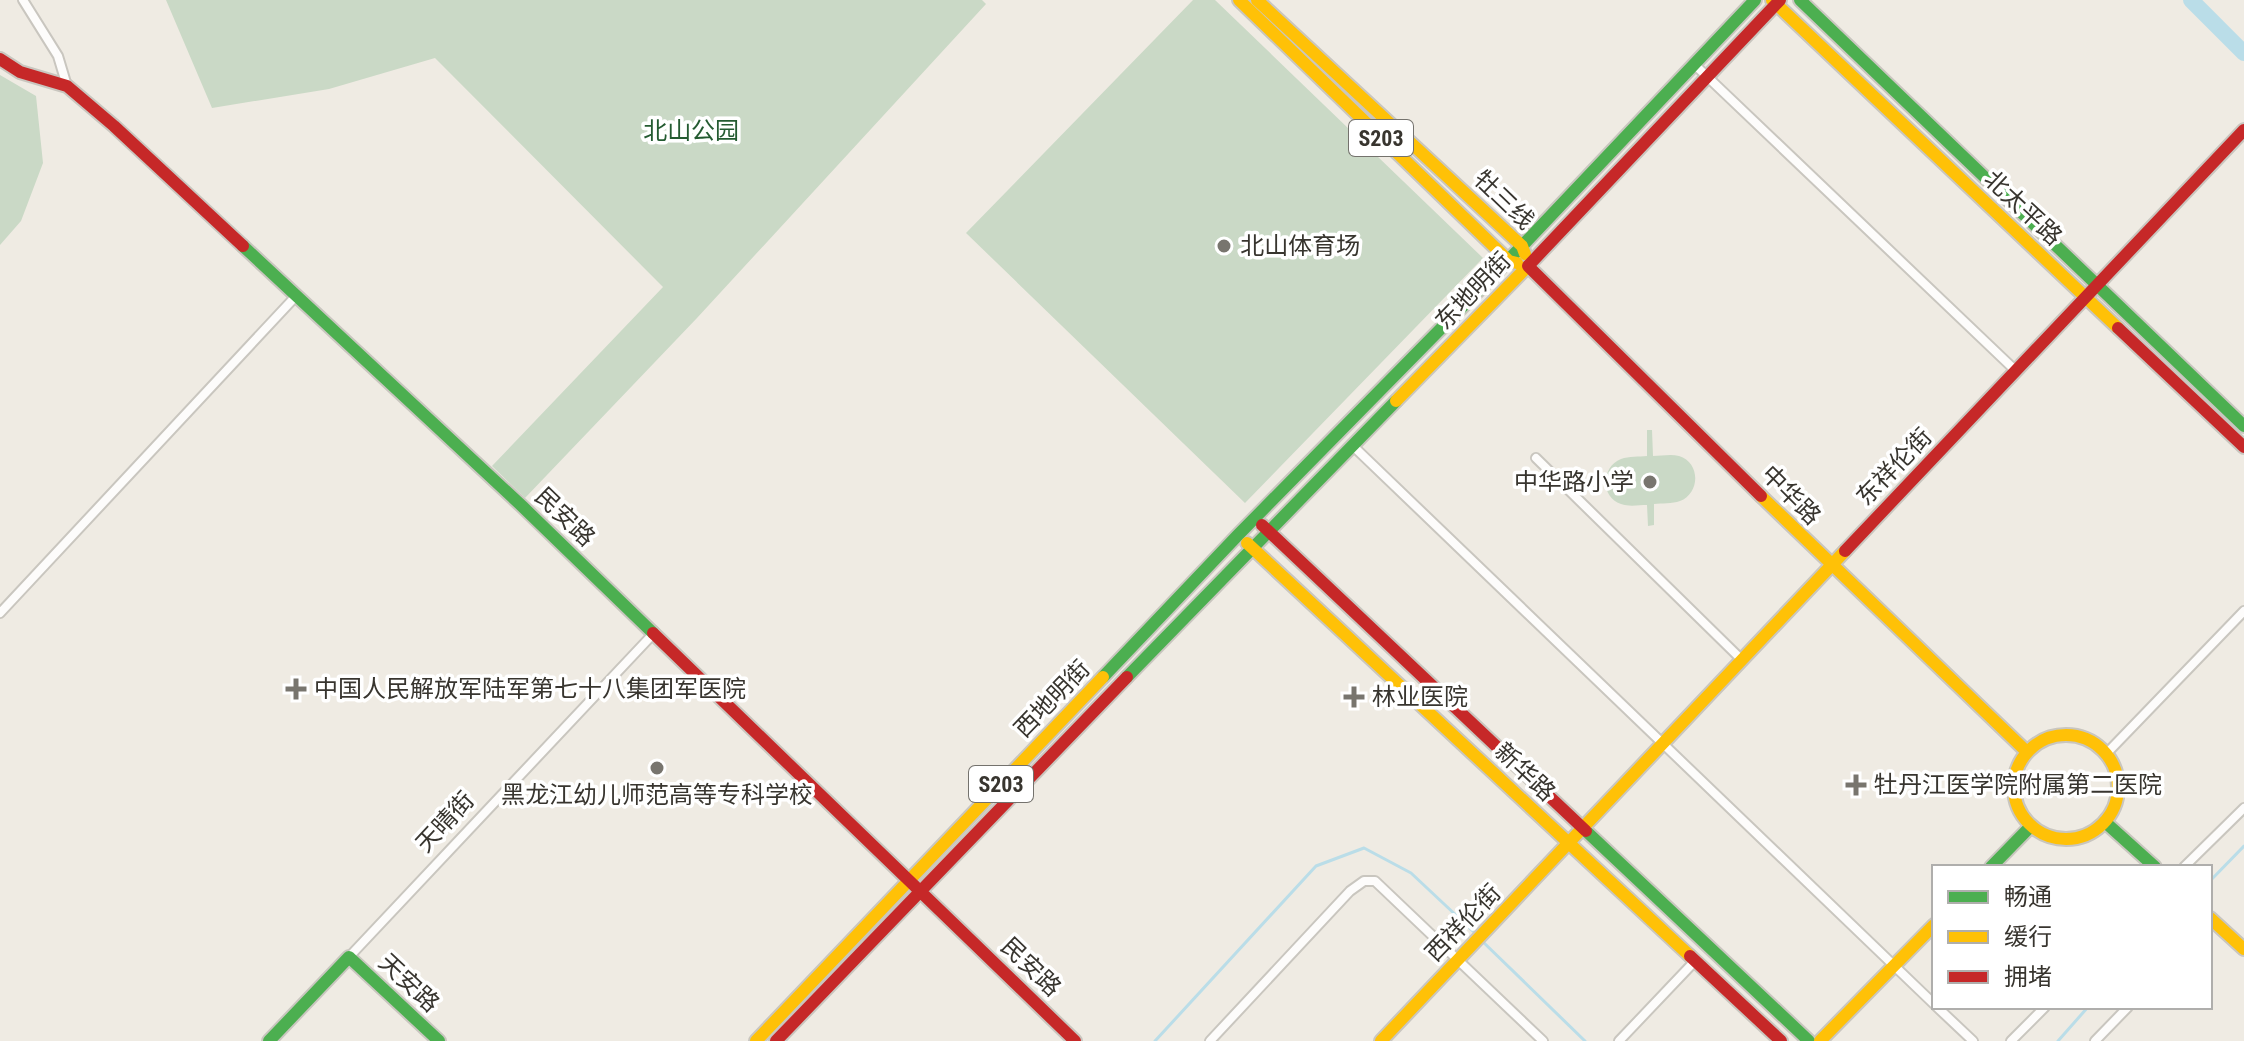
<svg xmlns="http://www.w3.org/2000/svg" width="2244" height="1041" viewBox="0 0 2244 1041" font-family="'Roboto Condensed','Noto Sans SC',sans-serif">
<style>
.green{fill:#cad9c6}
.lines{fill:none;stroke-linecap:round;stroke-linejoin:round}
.stream{stroke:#badde8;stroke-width:3}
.river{stroke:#badde8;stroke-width:16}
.street-casing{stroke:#c9c6bf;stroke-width:12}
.fast-casing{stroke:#c9c6bf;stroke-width:16}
.slow-casing{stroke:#c9c6bf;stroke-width:16}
.jam-casing{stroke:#c9c6bf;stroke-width:16}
.street{stroke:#fdfcfb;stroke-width:8}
.fast{stroke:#4caf50;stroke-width:12}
.slow{stroke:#ffc107;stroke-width:12}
.jam{stroke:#c62828;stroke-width:12}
.poi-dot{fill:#78756e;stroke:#fff;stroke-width:3}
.labels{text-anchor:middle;stroke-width:7;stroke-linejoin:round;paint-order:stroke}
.shield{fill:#fff;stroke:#74726d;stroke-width:2}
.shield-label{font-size:22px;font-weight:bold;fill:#38352f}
.park-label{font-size:24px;fill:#245b31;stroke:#fff}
.street-label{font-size:24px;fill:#38352f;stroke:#fff}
.poi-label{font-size:24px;fill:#38352f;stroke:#fff;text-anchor:start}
</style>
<rect width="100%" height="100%" fill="#efebe3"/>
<!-- green -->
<path class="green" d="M166,0h816l4,4 -289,314 -172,180 -33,-32 171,-179 -228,-229 -106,31 -117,19z
M1193,0h22l268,258 -238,245 -279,-270z
M0,75l36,21 7,67 -22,58 -21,24z
M1647,430h5l1,26c8,0 18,-2 26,0 22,7 21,37 1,45 -8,3 -18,2 -26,3v21l-6,1 -1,-21c-8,0 -18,2 -26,-1 -21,-7 -20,-37 0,-45 8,-3 18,-2 26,-3z"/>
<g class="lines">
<!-- stream -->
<path class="stream" d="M2210,881l34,-35
M1481,940l104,101
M1155,1041l161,-175 48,-18 47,25 65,61
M2058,1041l30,-34"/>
<!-- river -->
<path class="river" d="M2191,0l53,53"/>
<!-- street casing -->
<g class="street-casing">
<path id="street" d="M23,0l35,56 9,30
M1695,65l321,306
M1352,445l582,559
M1536,458l206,202
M0,613l296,-317
M2106,754l138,-143
M2184,867l60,-59
M349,957l305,-324
M1937,1007l36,34
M1210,1041l140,-150 14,-10h11l168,160
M1619,1041l76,-80
M2011,1041l34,-34
M2095,1041l33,-34"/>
</g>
<!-- fast casing -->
<g class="fast-casing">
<path id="fast" d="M1800,0l444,426
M243,246l280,261 130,126
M1522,246l233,-246
M1103,677l135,-142 284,-289
M1127,677l269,-276
M2105,822l50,45
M1586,831l223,210
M1991,867l40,-41
M269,1041l80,-84 90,84"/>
</g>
<!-- slow casing -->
<g class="slow-casing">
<path id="slow" d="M1239,0l270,261 8,2
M1257,0l265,246 3,8
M1772,0l346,328
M1396,401l132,-135
M1761,496l266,256
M1247,543l443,413
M2014 787a52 52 0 1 1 104 0a52 52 0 1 1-104 0Z
M2210,918l34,31
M756,1041l347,-364
M1381,1041l464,-490
M1820,1041l114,-116"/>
</g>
<!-- jam casing -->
<g class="jam-casing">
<path id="jam" d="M0,59l20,13 47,14 47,40 129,120
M2118,328l126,119
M1761,496l-233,-230 252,-266
M1262,525l324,306
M1845,551l399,-421
M653,633l422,408
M1690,956l91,85
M776,1041l351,-364"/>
</g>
<!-- street -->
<use href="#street" class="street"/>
<!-- fast -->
<use href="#fast" class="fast"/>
<!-- slow -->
<use href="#slow" class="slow"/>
<!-- jam -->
<use href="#jam" class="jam"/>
</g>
<!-- markers -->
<g class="poi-dot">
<circle cx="1224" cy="246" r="8"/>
<circle cx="1650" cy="482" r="8"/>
<path d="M292 677h8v8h8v8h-8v8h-8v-8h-8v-8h8z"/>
<path d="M1350 685h8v8h8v8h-8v8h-8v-8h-8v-8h8z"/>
<circle cx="657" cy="768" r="8"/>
<path d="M1852 773h8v8h8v8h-8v8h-8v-8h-8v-8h8z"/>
</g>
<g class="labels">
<!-- shield labels -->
<g class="shield">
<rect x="1349" y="120" width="64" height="36" rx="6"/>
<rect x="969" y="766" width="64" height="36" rx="6"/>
</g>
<g class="shield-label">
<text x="1381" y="146">S203</text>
<text x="1001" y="792">S203</text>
</g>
<!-- park labels -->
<g class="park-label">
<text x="691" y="139">北山公园</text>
</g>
<!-- street labels -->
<g class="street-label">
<text transform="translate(1504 200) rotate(44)" y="8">牡三线</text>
<text transform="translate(2023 208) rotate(43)" y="8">北太平路</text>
<text transform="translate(1473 291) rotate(-46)" y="8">东地明街</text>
<text transform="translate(1894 467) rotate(-46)" y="8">东祥伦街</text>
<text transform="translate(1791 495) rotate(45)" y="8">中华路</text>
<text transform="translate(565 517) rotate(44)" y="8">民安路</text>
<text transform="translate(1052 699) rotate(-46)" y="8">西地明街</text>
<text transform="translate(1525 772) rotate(43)" y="8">新华路</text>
<text transform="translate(445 822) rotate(-47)" y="8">天晴街</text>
<text transform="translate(1463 923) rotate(-46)" y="8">西祥伦街</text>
<text transform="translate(1031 967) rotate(44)" y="8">民安路</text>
<text transform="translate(409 983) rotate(43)" y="8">天安路</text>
</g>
<!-- poi labels -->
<g class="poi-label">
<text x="1240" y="254">北山体育场</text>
<text x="1634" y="490" text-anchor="end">中华路小学</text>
<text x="314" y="697">中国人民解放军陆军第七十八集团军医院</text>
<text x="1372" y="705">林业医院</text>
<text x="1874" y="793">牡丹江医学院附属第二医院</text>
<text x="657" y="803" text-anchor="middle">黑龙江幼儿师范高等专科学校</text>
</g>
</g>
<!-- legend -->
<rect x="1932" y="865" width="280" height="144" fill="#ffffff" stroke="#afaeac" stroke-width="2"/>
<rect x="1948" y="891" width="40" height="12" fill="#4caf50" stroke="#afaeac" stroke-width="2"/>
<text x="2004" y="905" font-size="24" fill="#38352f">畅通</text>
<rect x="1948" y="931" width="40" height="12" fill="#ffc107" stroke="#afaeac" stroke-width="2"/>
<text x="2004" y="945" font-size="24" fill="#38352f">缓行</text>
<rect x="1948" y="971" width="40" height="12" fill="#c62828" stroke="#afaeac" stroke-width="2"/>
<text x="2004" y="985" font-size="24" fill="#38352f">拥堵</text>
</svg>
